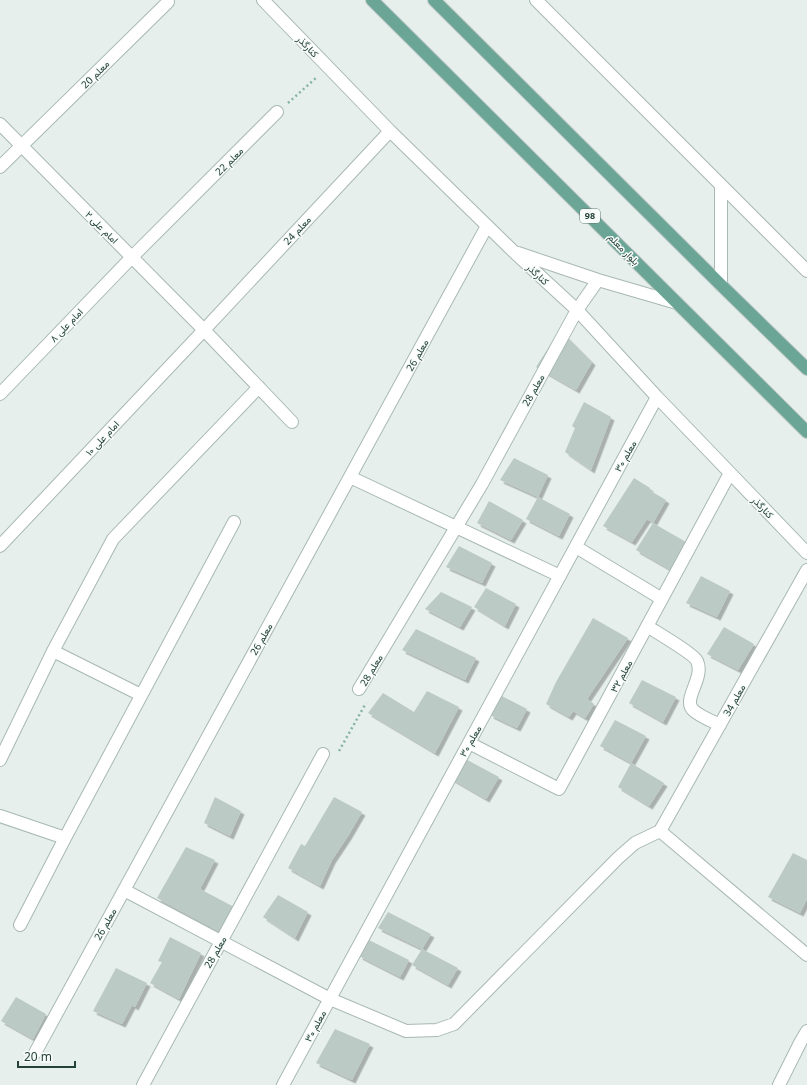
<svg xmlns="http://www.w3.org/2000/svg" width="807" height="1085" viewBox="0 0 807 1085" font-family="'Noto Sans',Vazirmatn,sans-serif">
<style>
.building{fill:#bbcac4;filter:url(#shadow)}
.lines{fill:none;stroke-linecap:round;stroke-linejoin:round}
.minor-casing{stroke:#a8b8b2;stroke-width:14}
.primary-casing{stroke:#c2cac8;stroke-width:14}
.path{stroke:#86b3a5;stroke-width:2.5;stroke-dasharray:2 3;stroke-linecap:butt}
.minor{stroke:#fff;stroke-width:12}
.primary{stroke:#6aa596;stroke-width:12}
.labels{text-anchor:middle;stroke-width:3;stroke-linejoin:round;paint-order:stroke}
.shield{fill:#f7fbf9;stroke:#637a73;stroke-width:1}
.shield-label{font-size:9px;font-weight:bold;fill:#24423a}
.street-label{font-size:10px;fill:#24423a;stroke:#f7fbf9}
</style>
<defs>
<filter id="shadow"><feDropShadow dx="3.5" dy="3.5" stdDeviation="0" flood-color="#0004"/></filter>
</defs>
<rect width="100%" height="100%" fill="#e6efeb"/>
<!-- building -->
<path class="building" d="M560,330l32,32 -16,28 -40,-23z
M584,402l27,15 -20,53 -26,-18 10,-24 -3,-2z
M514,458l34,17 -10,22 -38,-17z
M634,478l16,10 -1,2 17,10 -13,23 -6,-4 -15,23 -29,-16z
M538,497l32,17 -11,22 -33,-17z
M489,501l34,19 -12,20 -34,-17z
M653,523l33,19 -15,28 -35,-20z
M459,546l33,17 -10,20 -36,-16z
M701,576l29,15 -13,26 -31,-14z
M486,588l30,16 -11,22 -31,-19z
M441,592l31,15 -12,20 -35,-18z
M593,618l35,20 -41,61 7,5 -9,14 -12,-7 -4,6 -23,-13 10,-22z
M724,627l30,17 -16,26 -31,-16z
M416,629l60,29 -11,22 -63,-30z
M642,680l34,17 -13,25 -34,-19z
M427,691l32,16 -24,46 -67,-40 15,-20 31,19z
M500,695l27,14 -10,19 -27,-13z
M615,720l31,16 -15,27 -31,-17z
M460,756l39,21 -13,22 -38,-22z
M631,763l33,20 -15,23 -31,-19z
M215,797l26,14 -11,25 -26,-13z
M334,797l28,15 -14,24 -16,24 -12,26 -32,-18 13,-24 4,2z
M186,847l29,13 -15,29 36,19 -14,25 -65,-35z
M793,853l14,7v39l-7,14 -32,-16z
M278,895l30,17 -13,26 -32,-21z
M388,912l43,22 -9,15 -44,-21z
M170,937l31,16 -22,46 -29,-16 12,-21 -4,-1z
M369,940l40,20 -9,17 -41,-21z
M422,949l36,19 -10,17 -36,-20z
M116,968l31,15 -12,24 -3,-2 -10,19 -29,-13z
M16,997l30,17 -13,25 -32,-18z
M335,1029l35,15 -18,36 -36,-17z"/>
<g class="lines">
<!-- minor casing -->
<g class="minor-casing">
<path id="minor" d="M263,0l127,131 123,120 64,59 80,87 150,156
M536,0l271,271
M0,124l204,206 88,92
M0,167l168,-165
M518,253l80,27 79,23
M721,285v-100
M0,394l132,-137 145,-145
M350,477l210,99
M0,546l204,-216 186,-199
M576,547l86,52
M647,626c9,6 47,28 50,35 8,17 -15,38 -4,49 6,6 19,11 27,15
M53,651l88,44
M359,689l123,-205 95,-174 21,-30
M469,743l90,46 171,-316
M0,760l53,-109 60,-112 146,-152
M0,816l65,22
M660,831l147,-261
M660,831l147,124
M124,890l206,109 76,32 31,-1 17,-6 164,-166 17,-15 25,-12
M20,925l45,-87 169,-316
M35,1053l452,-827
M143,1085l180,-331
M283,1085l374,-688
M779,1085l22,-44 6,-10"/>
</g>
<!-- primary casing -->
<g class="primary-casing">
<path id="primary" d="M372,0l435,432
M434,0l287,285 86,84"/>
</g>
<!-- path -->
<path class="path" d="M288,103l29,-26
M339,751l27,-48"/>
<!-- minor -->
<use href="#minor" class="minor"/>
<!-- primary -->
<use href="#primary" class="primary"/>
</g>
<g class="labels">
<!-- shield labels -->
<rect class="shield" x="580" y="209" width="20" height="14" rx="3"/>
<g class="shield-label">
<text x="590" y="219">98</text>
</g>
<!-- street labels -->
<g class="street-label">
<text transform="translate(308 46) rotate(46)" y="4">کنارگذر</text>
<text transform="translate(95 74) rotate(-45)" y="4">معلم 20</text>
<text transform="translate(229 161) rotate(-45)" y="4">معلم 22</text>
<text transform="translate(102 227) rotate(45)" y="4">امام علی ۲</text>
<text transform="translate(297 230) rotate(-47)" y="4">معلم 24</text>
<text transform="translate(624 249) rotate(45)" y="4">بلوار معلم</text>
<text transform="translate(538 274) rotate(43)" y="4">کنارگذر</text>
<text transform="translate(66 325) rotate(-46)" y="4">امام علی ۸</text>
<text transform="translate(417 355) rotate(-61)" y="4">معلم 26</text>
<text transform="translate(533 390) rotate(-61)" y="4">معلم 28</text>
<text transform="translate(102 438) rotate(-47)" y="4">امام علی ۱۰</text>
<text transform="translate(625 456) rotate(-61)" y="4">معلم ۳۰</text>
<text transform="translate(763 507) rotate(46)" y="4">کنارگذر</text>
<text transform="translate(261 639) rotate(-61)" y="4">معلم 26</text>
<text transform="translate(371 670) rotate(-60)" y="4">معلم 28</text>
<text transform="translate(621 676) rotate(-62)" y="4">معلم ۳۲</text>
<text transform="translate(734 700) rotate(-61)" y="4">معلم 34</text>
<text transform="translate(470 741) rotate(-61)" y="4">معلم ۳۰</text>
<text transform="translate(105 924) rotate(-61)" y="4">معلم 26</text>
<text transform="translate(215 952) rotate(-61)" y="4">معلم 28</text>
<text transform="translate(315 1026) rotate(-62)" y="4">معلم ۳۰</text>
</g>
</g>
<!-- scale -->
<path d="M18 1061v6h57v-6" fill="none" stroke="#24423a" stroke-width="2"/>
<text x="24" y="1061" font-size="12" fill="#24423a" stroke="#f7fbf9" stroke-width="3" paint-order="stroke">20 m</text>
</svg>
